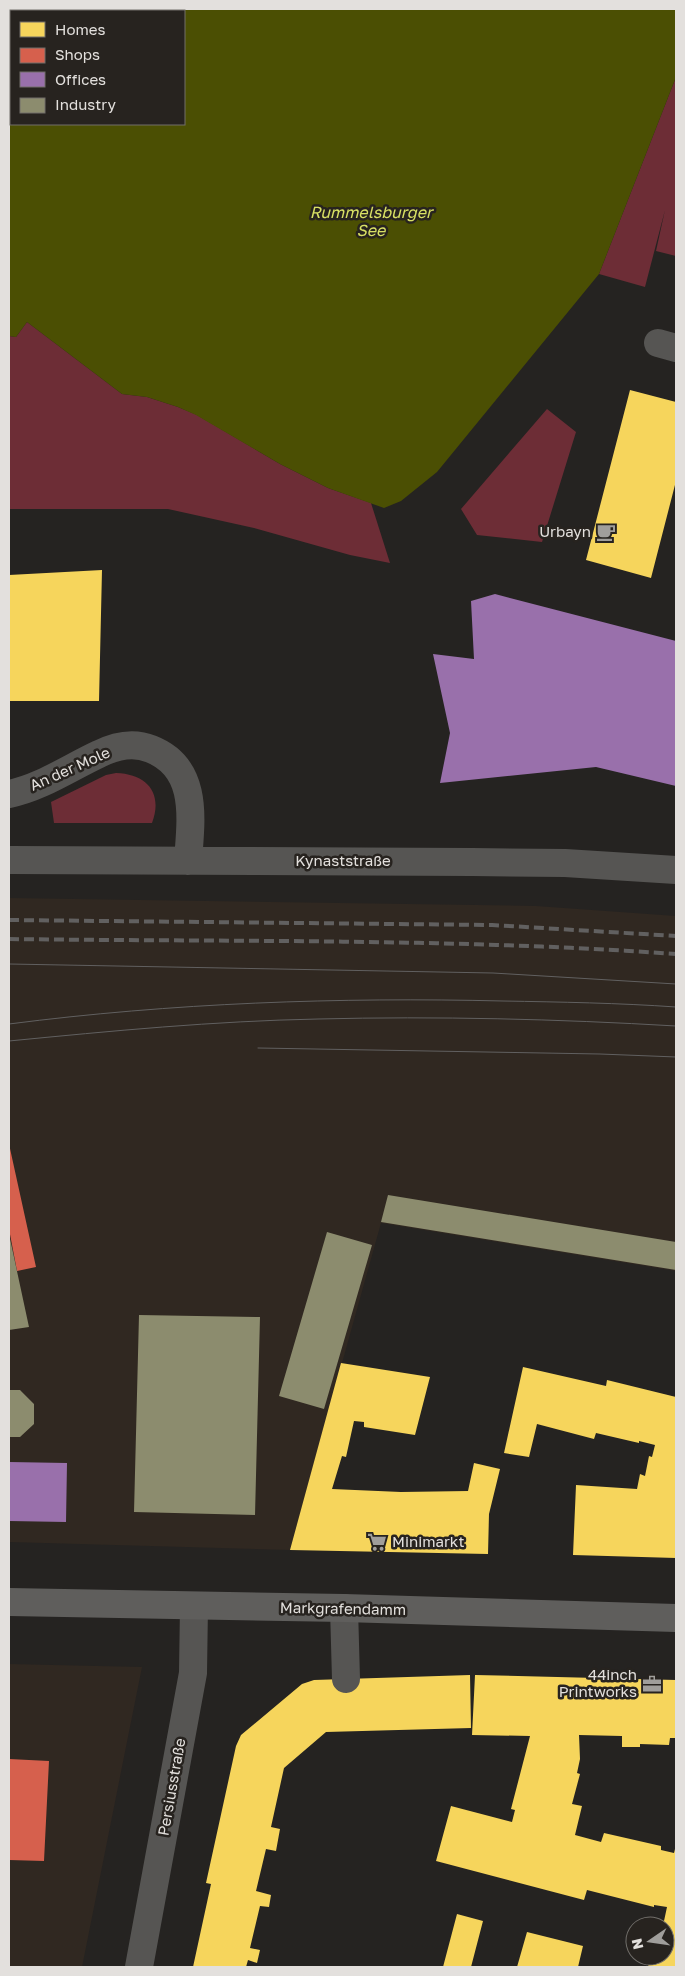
<svg xmlns="http://www.w3.org/2000/svg" width="685" height="1976" viewBox="0 0 685 1976" font-family="'Golos Text',sans-serif">
<style>
.built{fill:#302821}
.green{fill:#6d2d36}
.water{fill:#4b4f03;fill-rule:evenodd}
.homes{fill:#f6d55c}
.shops{fill:#d6604d}
.offices{fill:#9970ab}
.industry{fill:#8c8c6e}
.lines{fill:none;stroke-linecap:round;stroke-linejoin:round}
.minor{stroke:#565553;stroke-width:28}
.major{stroke:#5f5e5c;stroke-width:28}
.tram{stroke:#616060;stroke-width:1}
.rail{stroke:#616060;stroke-width:4;stroke-dasharray:10 5;stroke-linecap:butt}
.labels{text-anchor:middle;stroke-width:5;stroke-linejoin:round;paint-order:stroke}
.poi-label{font-size:15px;fill:#e3e0dd;stroke:#27231f;text-anchor:end}
.street-label{font-size:15px;fill:#e3e0dd;stroke:#27231f}
.water-label{font-size:16px;font-style:italic;fill:#d8e064;stroke:#27231f}
</style>
<rect width="100%" height="100%" fill="#252321"/>
<!-- built -->
<path class="built" d="M9,898l527,8 140,10v355l-295,-48 -91,327 -281,-8z
M9,1664l133,3 -60,300h-73z"/>
<!-- green -->
<path class="green" d="M676,77v179l-20,-5 9,-41 -20,77 -46,-13z
M27,322l95,72 25,3 31,10 19,8 83,49 48,24 43,15 19,60 -40,-8 -96,-27 -86,-19h-159v-173l7,1z
M547,409l29,23 -34,110 -65,-7 -16,-26z
M116,773c32,1 47,21 36,50h-98l-3,-21 55,-27z"/>
<!-- water -->
<path class="water" d="M9,9h667v68l-77,197 -162,198 -36,29 -17,7 -56,-20 -48,-24 -84,-49 -18,-8 -31,-10 -25,-3 -95,-72 -11,15 -7,-1zM11,11h173v113h-173z"/>
<!-- homes -->
<path class="homes" d="M630,390l46,12v79l-25,97 -65,-18z
M102,570l-3,131h-90v-126z
M341,1363l89,14 -15,58 -51,-8v-5l-10,-1 -8,36 -4,-1 -10,33 69,3 67,-1 6,-28 26,6 -11,45 -1,40 -198,-4z
M523,1367l83,19 1,-6 69,17v161l-103,-3 3,-70 61,4 3,-15 5,2 4,-20 3,1 3,-12 -16,-4v2l-43,-10 -2,6 -57,-15 -8,33 -25,-4z
M470,1675l1,53 -145,4 -42,36 -13,59 9,2 -4,22 -10,-2 -10,42 15,4 -2,12 -9,-1 -10,42 10,2 -3,13 -9,-3 -2,7h-53l18,-83 -5,-1 30,-137 5,-11 61,-51 12,-4z
M475,1675l201,5v58h-6l-1,7 -29,-1v3h-18v-11l-43,-1 1,24 -3,14 3,1 -8,30 10,2 -7,29 26,7 3,-9 57,13v4l13,3 2,-8v122h-28l3,-11h14v-30h-7l2,-6 4,1 3,-14 -13,-2v2l-67,-17 -3,10 -148,-39 15,-55 61,16 3,-12 -4,-1 19,-73 -58,-1z
M457,1914l26,7 -12,46h-28z
M527,1932l56,14 -5,21h-61z"/>
<!-- shops -->
<path class="shops" d="M9,1144l27,123 -19,4 -8,-42z
M9,1759l40,2 -5,100 -35,-1z"/>
<!-- offices -->
<path class="offices" d="M495,594l181,47v145l-80,-19 -156,16 10,-50 -17,-79 41,5 -3,-58z
M9,1462l58,1 -1,59 -57,-1z"/>
<!-- industry -->
<path class="industry" d="M388,1195l288,47v28l-295,-48z
M327,1232l45,13 -48,164 -45,-13z
M9,1234l20,93 -20,3z
M139,1315l121,2 -5,198 -121,-3z
M9,1390h11l14,14v20l-14,13h-11z"/>
<g class="lines">
<!-- minor -->
<path class="minor" d="M658,343l18,5
M9,794c33,-7 60,-26 90,-40 16,-8 35,-12 52,-5 48,19 40,70 37,112
M9,860l463,2 93,1 111,7
M344,1608l2,71
M139,1967l54,-294 1,-67"/>
<!-- major -->
<path class="major" d="M9,1602l335,6 332,10"/>
<!-- tram -->
<path class="tram" d="M9,964l484,9 183,11
M9,1024c163,-21 329,-27 494,-23 57,1 116,2 173,6
M9,1041c102,-10 205,-20 309,-22 119,-3 239,0 358,7
M258,1048l342,6 76,3"/>
<!-- rail -->
<path class="rail" d="M9,920l483,5 184,11
M9,939c222,3 445,-1 667,15"/>
</g>
<!-- icons -->
<defs>
<g id="cafe-bare" transform="scale(1.5)"><path d="M-5.5-4.5H6V0H3Q3 3.5 0 3.5H-2.5Q-5.5 3.5-5.5 0ZM3-3.2v2h1.7v-2ZM-6 4.5H4V6H-6Z" fill="#a09e9b" stroke="#27231f" stroke-width="2.5" paint-order="stroke"/></g>
<g id="supermarket-bare" transform="scale(1.5)"><path d="M-6-5.5h2.5l.6 2H6L4.5 2H-2.5L-4.4-4H-6ZM-1.5 3.2a1.3 1.3 0 1 0 .1 0ZM3 3.2a1.3 1.3 0 1 0 .1 0Z" fill="#a09e9b" stroke="#27231f" stroke-width="2.5" paint-order="stroke"/></g>
<g id="office-bare" transform="scale(1.5)"><path d="M-6-3h4V-5.5h4V-3h4V5H-6ZM-1-4.5V-3h2v-1.5ZM-6 0V1H6V0Z" fill="#a09e9b" stroke="#27231f" stroke-width="2.5" paint-order="stroke"/></g>
</defs>
<g fill-rule="evenodd">
<use href="#cafe-bare" x="606" y="532"/>
<use href="#supermarket-bare" x="377" y="1542"/>
<use href="#office-bare" x="652" y="1684"/>
</g>
<g class="labels">
<!-- poi labels -->
<g class="poi-label">
<text x="591" y="537">Urbayn</text>
<text x="392" y="1547" text-anchor="start">Minimarkt</text>
<text x="637" y="1680">44inch<tspan x="637" dy="17">Printworks</tspan></text>
</g>
<!-- street labels -->
<g class="street-label">
<text transform="translate(70 769) rotate(-24)" y="5">An der Mole</text>
<text x="343" y="866">Kynaststraße</text>
<text transform="translate(343 1609) rotate(1)" y="5">Markgrafendamm</text>
<text transform="translate(172 1787) rotate(-80)" y="5">Persiusstraße</text>
</g>
<!-- water labels -->
<g class="water-label">
<text x="371" y="218">Rummelsburger<tspan x="371" dy="18">See</tspan></text>
</g>
</g>
<!-- border -->
<rect width="685" height="1976" fill="none" stroke="#e3e0dd" stroke-width="20"/>
<!-- legend -->
<rect x="10" y="10" width="175" height="115" fill="#27231f" stroke="#726f6b"/>
<rect x="20" y="22" width="25" height="15" fill="#f6d55c" stroke="#726f6b"/>
<text x="55" y="35" font-size="15" fill="#e3e0dd">Homes</text>
<rect x="20" y="48" width="25" height="15" fill="#d6604d" stroke="#726f6b"/>
<text x="55" y="60" font-size="15" fill="#e3e0dd">Shops</text>
<rect x="20" y="72" width="25" height="15" fill="#9970ab" stroke="#726f6b"/>
<text x="55" y="85" font-size="15" fill="#e3e0dd">Offices</text>
<rect x="20" y="98" width="25" height="15" fill="#8c8c6e" stroke="#726f6b"/>
<text x="55" y="110" font-size="15" fill="#e3e0dd">Industry</text>
<!-- north arrow -->
<g transform="translate(650 1941) rotate(257)"><circle r="24" fill="#27231f" stroke="#726f6b"/>
<path d="M0-4L9 19L0 12L-9 19Z" fill="#a09e9b"/>
<text y="-8" font-size="14" font-weight="bold" text-anchor="middle" fill="#e3e0dd">N</text>
</g>
</svg>
